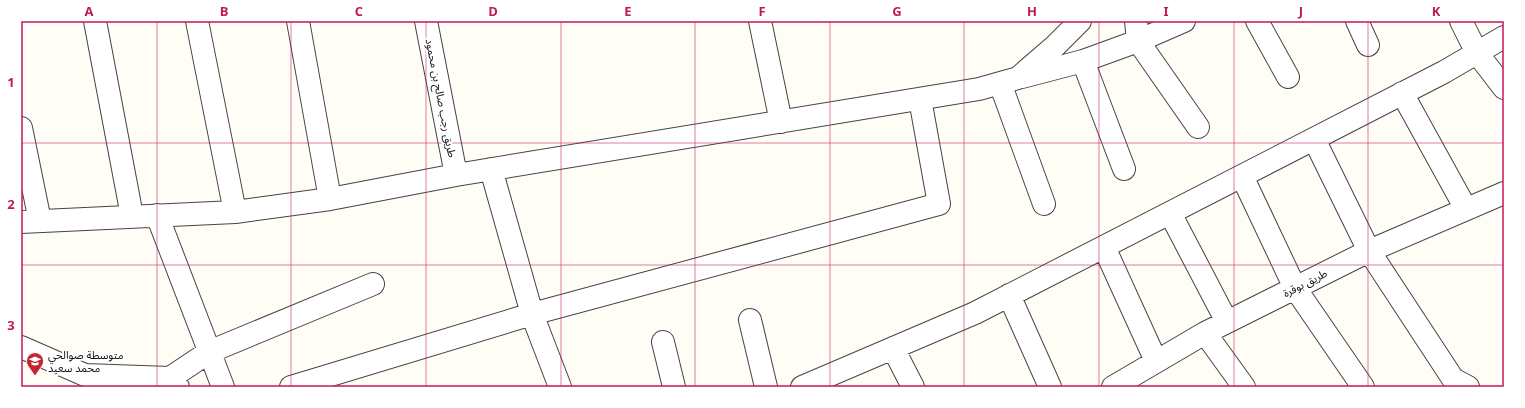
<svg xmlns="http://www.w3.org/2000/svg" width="1525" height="408" viewBox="0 0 1525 408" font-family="Georgia,'Noto Sans Arabic',serif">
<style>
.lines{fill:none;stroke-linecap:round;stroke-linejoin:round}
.minor-casing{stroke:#444;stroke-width:24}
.minor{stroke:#fff;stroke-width:22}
.grid{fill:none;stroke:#c2185b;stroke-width:1;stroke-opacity:0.55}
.labels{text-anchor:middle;stroke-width:4;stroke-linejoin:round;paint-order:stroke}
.street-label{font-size:11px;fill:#111;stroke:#fff}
.poi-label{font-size:11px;fill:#111;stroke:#fff;text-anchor:start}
.neatline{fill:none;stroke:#c2185b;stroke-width:1.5}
.grid-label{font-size:13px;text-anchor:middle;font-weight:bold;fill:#c2185b}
</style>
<rect width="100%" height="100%" fill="#fffdf5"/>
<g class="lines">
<!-- minor casing -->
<g class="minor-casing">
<path id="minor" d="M95,21l37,195
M197,21l38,191
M298,21l32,178
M426,21l30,154
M760,21l21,101
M1136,21l2,20 60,86
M1257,21l31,56
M1357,21l11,24
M1461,21l16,32 27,35
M1083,61l41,108
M1022,77l61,-16 55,-20 46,-20
M1000,83l44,121
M1402,93l64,116
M21,128l19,93
M1314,139l55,112 84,128 15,8
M491,169l41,145 28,73
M1242,176l53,112 68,99
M1170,213l57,109
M157,215l66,172
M21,222l214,-10 95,-13 126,-24 523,-86 39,-11 37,-32 25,-25
M1104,247l52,114
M1009,295l41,92
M750,320l16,67
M1205,333l39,54
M663,342l11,45
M21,347l64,28 85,3 8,9
M893,348l20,39
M170,378l39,-26 164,-68
M291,387l241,-73 407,-110 -19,-105
M802,387l173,-74 469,-241 60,-35
M1113,387l92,-54 164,-82 135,-58"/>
</g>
<!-- minor -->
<use href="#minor" class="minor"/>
</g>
<!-- grid -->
<path class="grid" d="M157,21v366M291,21v366M426,21v366M561,21v366M695,21v366M830,21v366M964,21v366M1099,21v366M1234,21v366M1368,21v366M21,143h1483M21,265h1483"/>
<!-- icons -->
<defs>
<g id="school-pin" transform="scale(0.9)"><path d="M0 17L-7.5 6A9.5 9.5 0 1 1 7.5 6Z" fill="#c4262e" stroke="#fff"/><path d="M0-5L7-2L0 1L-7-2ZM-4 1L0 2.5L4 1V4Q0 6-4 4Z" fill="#fff"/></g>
</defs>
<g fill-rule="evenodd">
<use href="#school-pin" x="35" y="361"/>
</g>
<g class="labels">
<!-- street labels -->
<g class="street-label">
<text transform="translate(441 98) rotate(79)" y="4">طريق رجب صالح بن محمود</text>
<text transform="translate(1305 283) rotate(-27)" y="4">طريق بوقرة</text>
</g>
<!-- poi labels -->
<g class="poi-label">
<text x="48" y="359">متوسطة صوالحي<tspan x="48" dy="13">محمد سعيد</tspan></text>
</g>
</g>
<!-- border -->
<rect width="1525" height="408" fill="none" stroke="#ffffff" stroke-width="44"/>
<rect x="22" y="22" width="1481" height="364" class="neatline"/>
<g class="grid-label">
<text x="89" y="16">A</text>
<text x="224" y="16">B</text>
<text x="359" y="16">C</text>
<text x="493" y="16">D</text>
<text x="628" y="16">E</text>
<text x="762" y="16">F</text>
<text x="897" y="16">G</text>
<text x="1032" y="16">H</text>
<text x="1166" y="16">I</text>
<text x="1301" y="16">J</text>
<text x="1436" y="16">K</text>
<text x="11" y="87">1</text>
<text x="11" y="209">2</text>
<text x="11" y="330">3</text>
</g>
</svg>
